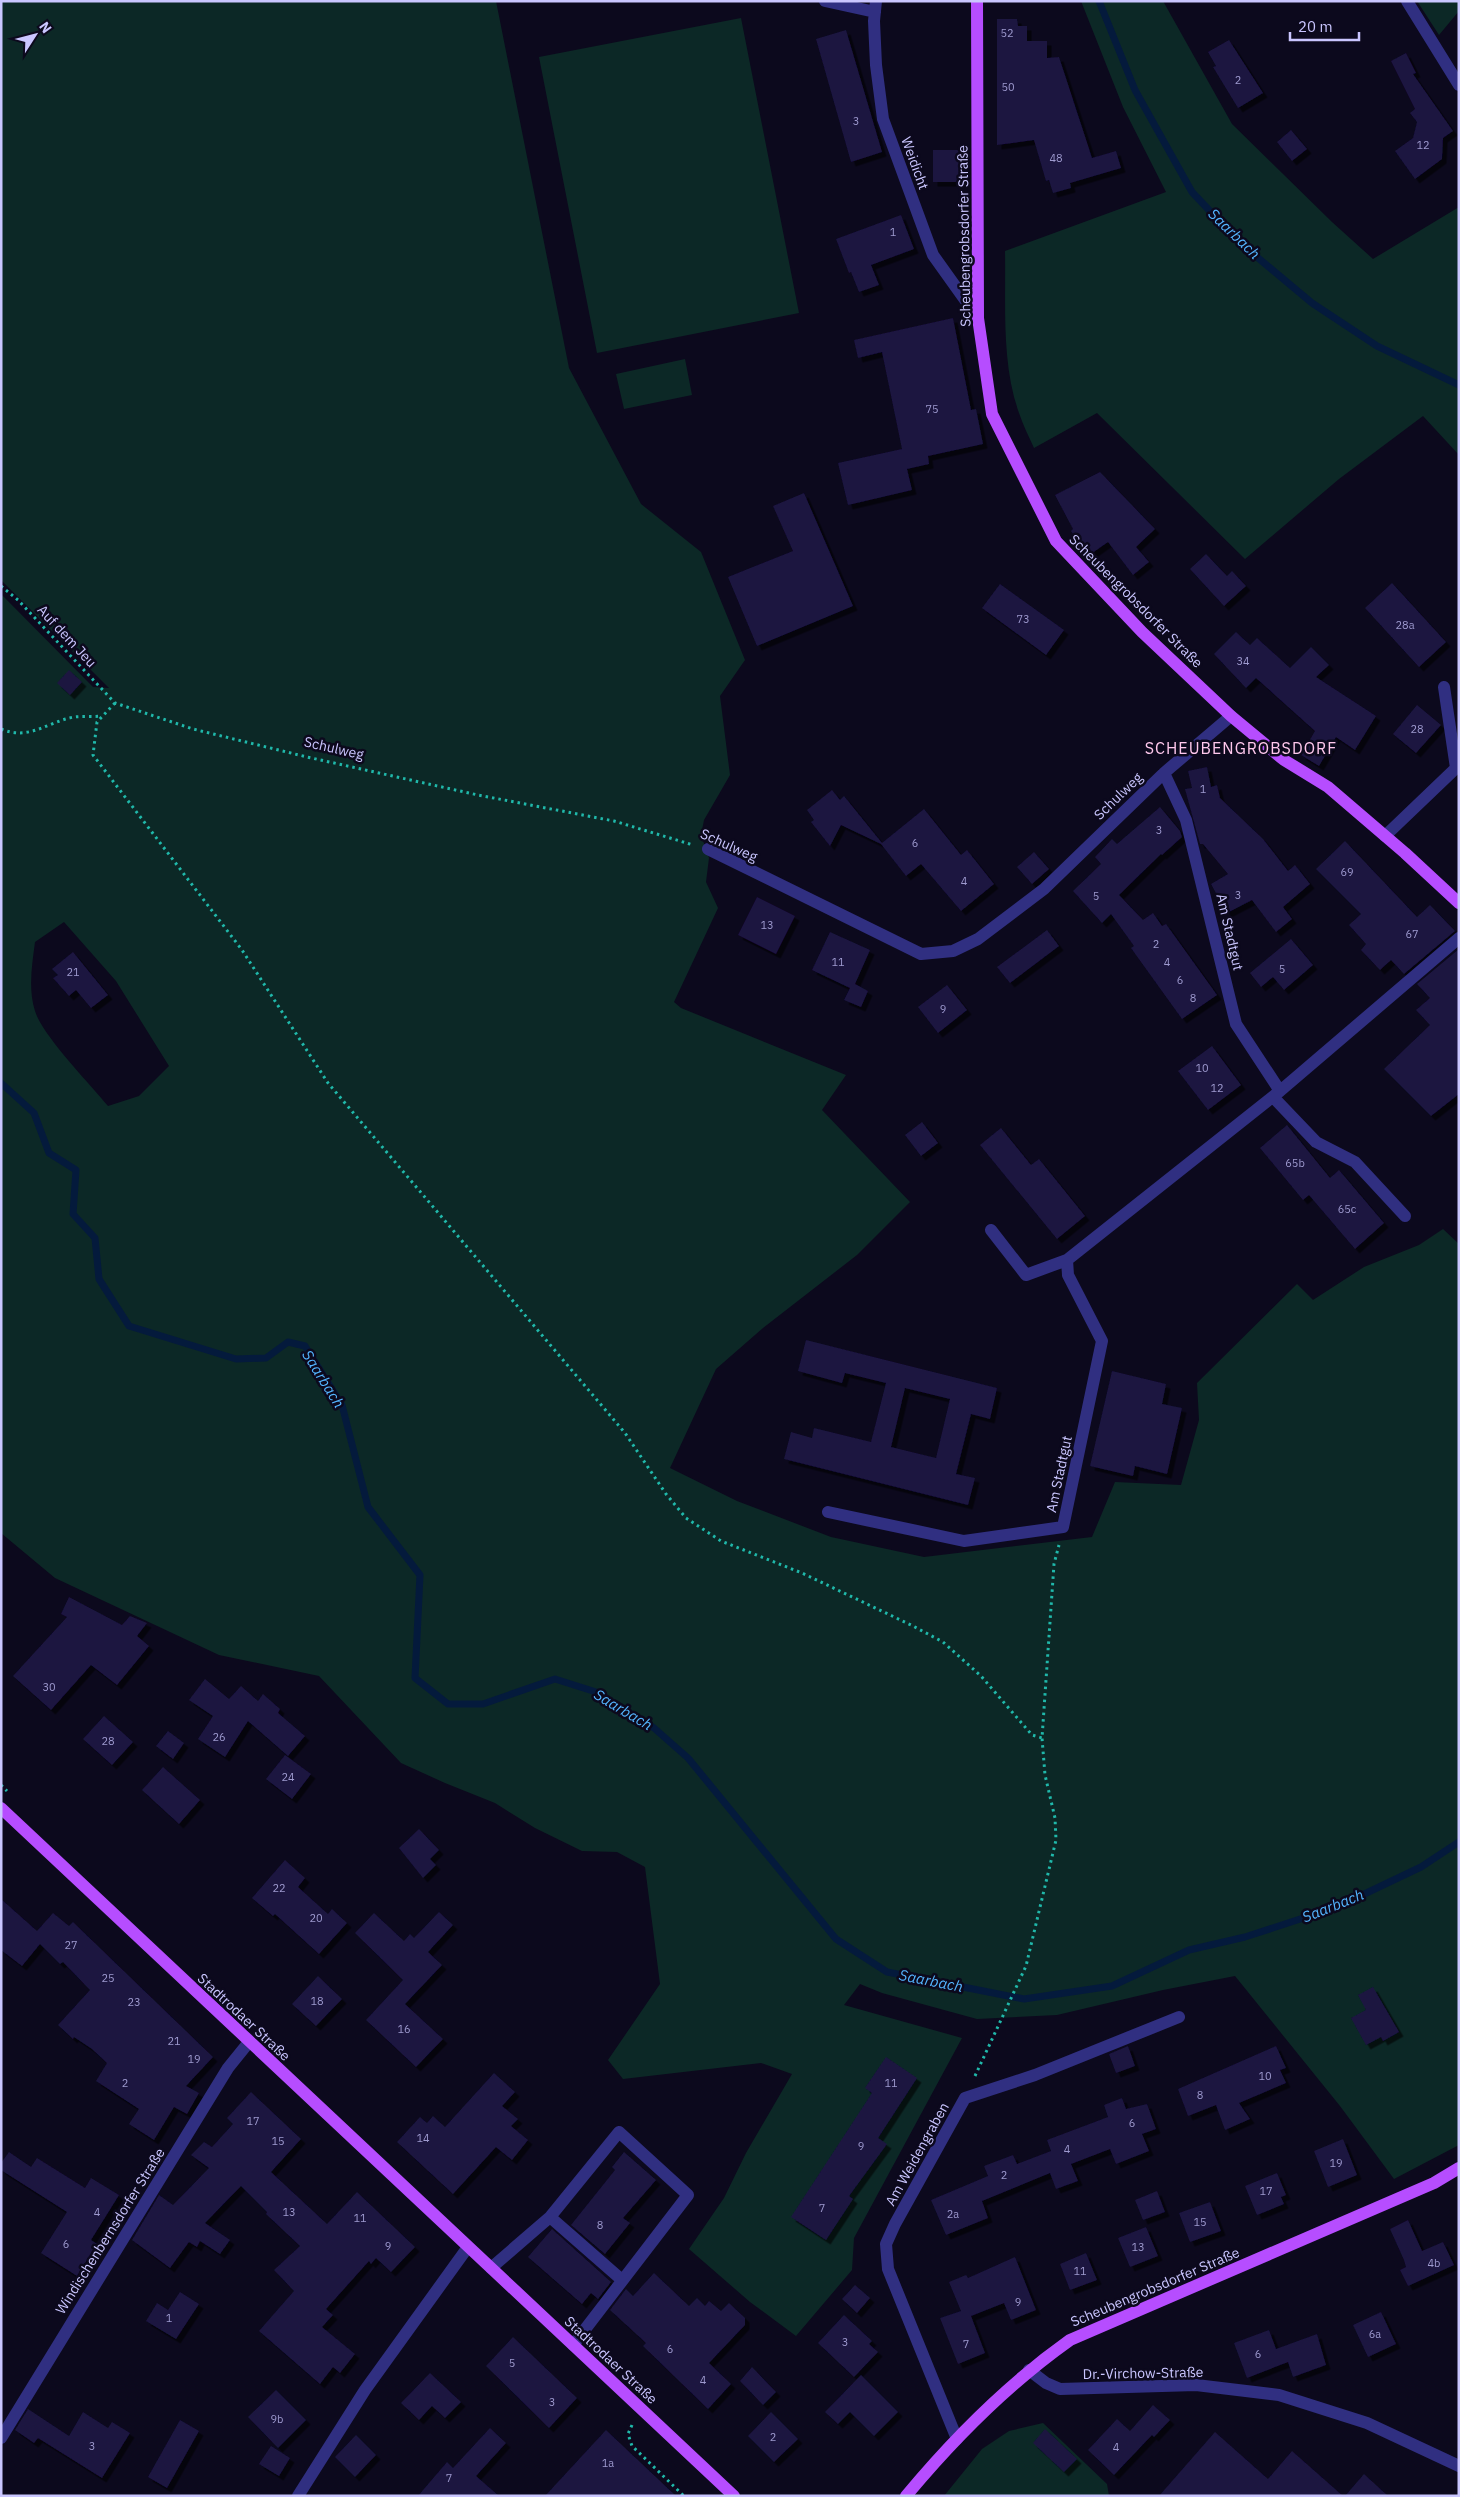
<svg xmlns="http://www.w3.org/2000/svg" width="1460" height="2497" viewBox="0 0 1460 2497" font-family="'IBM Plex Sans',sans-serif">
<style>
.green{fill:#0c2826;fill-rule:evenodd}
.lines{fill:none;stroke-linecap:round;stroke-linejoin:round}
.stream{stroke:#041a3c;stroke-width:7}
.building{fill:#1b1440;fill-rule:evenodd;filter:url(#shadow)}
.path{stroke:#20b8aa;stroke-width:3;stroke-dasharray:2.5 4;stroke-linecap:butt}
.minor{stroke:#302f81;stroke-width:12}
.major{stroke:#b64dff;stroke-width:12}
.labels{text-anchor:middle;stroke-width:5;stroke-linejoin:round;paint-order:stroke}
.number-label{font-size:11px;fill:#9e9acf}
.street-label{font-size:14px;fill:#cac6ff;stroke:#0c091d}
.water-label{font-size:15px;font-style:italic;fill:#54b5ff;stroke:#0c091d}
.quarter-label{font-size:16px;letter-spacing:1px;fill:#ffc8ed;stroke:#0c091d}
</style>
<defs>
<filter id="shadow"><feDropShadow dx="4.5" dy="4.5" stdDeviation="0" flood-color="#0009"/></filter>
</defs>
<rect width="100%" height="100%" fill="#0c091d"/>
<!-- green -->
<path class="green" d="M1,1h495l73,367 72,136 60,48 44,108 -25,36 10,79 -26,45 -3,15 8,23 -3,24 12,26 -44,94 7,6 165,67 -24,35 88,92 -53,53 -94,73 -47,41 -46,99 67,33 94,36 93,20 168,-20 23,-55 66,3 18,-65 -2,-37 100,-99 16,16 51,-33 55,-22 24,-16 16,15v901l-65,34 -54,-73 -105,-130 -72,14 -106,25 -80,4 -95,-26 -22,-9 -16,21 118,33 -108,200 -2,32 -56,66 -46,-34 -61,-53 35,-51 22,-45 46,-79 -31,-11 -138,16 -15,-19 52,-76 -15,-117 -28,-15 -35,-1 -47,-23 -40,-25 -50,-20 -44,-20 -82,-87 -100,-21 -164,-77 -54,-45v-939l92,93 16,1 -108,-108zM64,922l52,59 53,85 -30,30 -31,10c-18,-22 -66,-71 -73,-95 -7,-22 -3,-46 0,-69z
M1081,1h82l69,123 100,98 41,37 86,-52v248l-36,-39 -84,63 -94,80 -148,-146 -63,35c-5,-11 -11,-23 -15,-35 -18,-51 -13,-109 -14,-162l161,-59 -43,-85z
M1417,1h42v10l-20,24z
M741,18l58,295 -202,40 -58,-296z
M685,359l7,36 -68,14 -8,-35z
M1043,2423l64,61 2,12h-165l38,-47 27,-18z"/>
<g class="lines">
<!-- stream -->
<path class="stream" d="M1099,1l36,89 57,102 47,50 73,61 65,43 82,39
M1,1083l33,30 15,40 27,17 -3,44 22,24 4,41 30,47 107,33 30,-1 22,-16 17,4 37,59 26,102 52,68 -5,103 33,26h35l72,-25 41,13 58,36 34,30 148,181 51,33 137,27 88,-13 77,-36 56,-13 92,-30 84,-40 38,-25"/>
</g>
<!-- building -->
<path class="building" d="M997,19h20l1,7h9v15h20v17l12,-1 33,101 24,-7 5,17 -51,15 1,5 -18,5 -4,-13 -3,1 -12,-41 -37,5z
M846,30l36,122 -31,10 -35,-123z
M1229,40l34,53 -25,15 -25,-41 3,-1 -8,-14z
M1406,53l10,20 -3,1 40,57 -10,7 -1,21 -27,20 -20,-28 18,-13 4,-16 -7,-9 5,-4 -24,-48z
M1291,130l16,19 -15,12 -15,-19z
M933,150h26v32h-26z
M901,215l13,34 -43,16 8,20 -20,7 -8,-20 -2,1 -13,-34z
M953,318l18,92 5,-1 7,35 -55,12 1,8 -22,5 5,21 -64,15 -10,-42 64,-14 -20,-97 -24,6 -4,-18z
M1100,472l55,57 -19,18 13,15 -16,13 -25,-33 -20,14 -17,-25 2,-2 -18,-34z
M804,493l49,113 -96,40 -29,-69 65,-26 -20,-45z
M1206,554l21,22 5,-5 14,15 -22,20 -34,-37z
M1392,583l54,59 -27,25 -54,-59z
M1000,584l64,46 -18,25 -64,-47z
M1236,632l14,13 7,-7 33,30 21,-21 18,18 -13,12 60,39 -21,34 -19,-13 -17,29 -18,-11 14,-24 -59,-53 -10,10 -32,-34z
M69,670l13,12 -12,13 -13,-12z
M1417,705l24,20 -25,28 -23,-19z
M1207,767l4,20 6,-2 3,13 43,41 25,32 7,-6 15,19 -27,23 9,12 -16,13 -24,-32 -25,13 -16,-29 17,-10 -25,-30h-3l-15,-55 7,-1 -4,-17z
M832,790l8,10 4,-4 38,47 42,-34 37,46 6,-5 27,34 -33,27 -40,-47 -15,12 -25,-32 -40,-19 -11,21 -19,-24 3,-2 -7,-10z
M1160,807l20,24 2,6 -20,18 -1,-1 -42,41 24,25 10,-7 9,13 4,-2 51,71 -35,24 -51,-71 3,-2 -23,-32 -9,9 -29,-32 28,-27 -6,-7 17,-18 5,5z
M1345,841l72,76 13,-12 25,26 -51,43 -13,-14 -11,10 -19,-20 5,-6 -17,-19 12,-11 -45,-45z
M1034,852l15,17 -17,15 -15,-17z
M757,897l38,19 -19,38 -38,-19z
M1047,930l12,16 -49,37 -13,-16z
M830,932l40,18 -15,34 13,7 -7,16 -17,-7 6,-12 -38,-18z
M1291,939l22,26 -29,25 -11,-13 -12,10 -11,-14z
M1459,949v145l-28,22 -47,-47 46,-44 -14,-15 14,-12 -13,-14z
M73,952l35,43 -17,13 -15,-18 -7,6 -16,-18 5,-3 -6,-6z
M947,985l20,25 -29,23 -20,-26z
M1212,1046l29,39 -33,25 -30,-39z
M922,1122l16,21 -17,13 -16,-21z
M1287,1125l43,53 9,-8 45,53 -29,26 -46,-54 -6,5 -43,-52z
M1001,1128l30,37 8,-6 46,57 -28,23 -77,-94z
M806,1340l191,48 -7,31 -19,-5 -15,60 19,4 -7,27 -184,-46 7,-27 21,6 2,-10 57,14 15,-59 -41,-10 -3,10 -44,-12zM905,1388l45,11 -14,59 -45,-11z
M1112,1371l54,13 -4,20 20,4 -15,66 -32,-8 -2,10 -43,-10z
M69,1597l53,28 8,-9 17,7 -10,13 12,10 -32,39 -26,-20 -40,45 -38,-34 54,-59 -6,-3z
M205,1679l24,20 12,-13 17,15 5,-7 17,15 -2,4 27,23 -17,20 -40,-35 -23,36 -27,-18 15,-23 -24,-16z
M104,1716l29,26 -21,23 -29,-26z
M168,1731l16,12 -11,16 -17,-13z
M285,1755l26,19 -19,25 -26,-20z
M163,1767l37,33 -21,24 -37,-34z
M419,1829l20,21 -9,9 6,6 -13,13 -24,-30z
M285,1860l20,18 -7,9 30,27 4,-5 15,14 -28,31 -44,-40 -2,2 -21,-18z
M1,1899l36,32 16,-18 16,13 4,-4 140,135 -27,29 13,7 -12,21 -13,-7 -20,33 -25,-16 10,-15 -43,-28 11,-18 -15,-14 -18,-12 -1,2 -15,-14 32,-35 -27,-28 -3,2 -20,-20 -18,22 -21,-16z
M439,1912l14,13 -25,27 14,13 -37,39 38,35 -27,28 -50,-47 37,-40 -48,-47 19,-20 30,28 6,-7 4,4z
M318,1976l24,23 -26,27 -24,-22z
M1373,1987l26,45 -16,9 -2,-4 -15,8 -15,-27 15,-8 -8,-15z
M1128,2046l7,20 -19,7 -7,-19z
M1276,2046l10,22 -6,2 6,13 -47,20 11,16 -25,11 -9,-25 -28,11 -10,-27z
M886,2057l31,21 -39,60 9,6 -38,52 4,3 -27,41 -35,-23 81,-124 -7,-5z
M494,2073l21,19 -13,14 16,13 -7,7 17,14 -16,20 -16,-13 -43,47 -56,-52 23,-25 7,6 6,-7 12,11z
M251,2092l50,47 -30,33 56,52 30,-32 58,55 -24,25 -15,-14 -5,6 -2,-3 -43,48 7,6 -11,12 33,27 -15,19 -7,-6 -13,17 -61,-53 35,-40 -20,-21 26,-24 -34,-32 1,-2 -26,-26 -36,37 25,17 -10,14 -20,-13 -3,6 -8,-5 -19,26 -38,-28 27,-45 14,10 36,-37 -18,-13 13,-13 8,5 21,-23 -6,-6z
M1122,2098l4,11 21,-5 9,25 -14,5 7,17 -33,13 -6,-15 -39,15 7,17 -22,8 -6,-16 -68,28 6,17 -42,17 -15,-35 57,-24 -4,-10 29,-11 4,9 34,-13 -4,-11 61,-23 -4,-12z
M1343,2139l14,36 -29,12 -14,-36z
M9,2152l22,15 6,-9 48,30 6,-10 28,17 -28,45 6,4 -20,32 -36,-23 26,-41 -66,-42v-7z
M624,2152l32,28 -33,38 7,5 -25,31 -34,-29 44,-55 -3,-3z
M1277,2173l9,22 -5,2 3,7 -27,11 -12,-29z
M1157,2191l8,21 -22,8 -8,-20z
M1210,2202l11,29 -31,11 -11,-29z
M1408,2220l14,31 21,-9 11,23 -46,21 -8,-16 6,-3 -2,-7 -14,-31z
M1146,2227l12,29 -28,11 -12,-29z
M552,2229l59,53 -13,17 -7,-6 -9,11 -54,-47z
M1086,2253l11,27 -27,10 -10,-26z
M1015,2257l21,53 -25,10 -7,-17 -33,13 14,37 -27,11 -18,-46 21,-7 -12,-29 17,-7 2,3z
M654,2273l35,33 8,-8 8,8 4,-5 12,10 8,-8 16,15v7l-36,38 22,21 -23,25 -65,-63 3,-3 -36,-33 16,-21 7,7z
M855,2285l15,13 -13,15 -15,-14z
M180,2292l19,12 -23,35 -30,-18 11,-18 11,7z
M1381,2312l15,32 -28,13 -15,-32z
M844,2315l28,26 -3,3 9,8 -24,25 -36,-34z
M1269,2330l7,19 41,-15 9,31 -33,12 -5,-15 -41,16 -13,-35z
M513,2337l64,61 -28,30 -63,-62z
M752,2367l24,25 -13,13 -23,-24z
M430,2373l31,29 -16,16 -13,-12 -13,14 -18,-17z
M861,2375l37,37 -24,24 -24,-24 -12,12 -13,-12z
M276,2390l30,30 -28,28 -30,-31z
M1153,2405l17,15 -16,17 -2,-2 -38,40 -26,-25 29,-31 13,12z
M28,2409l41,27 14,-24 25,16 4,-6 18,11 -28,45 -64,-40 -4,5 -19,-13z
M771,2412l27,27 -24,23 -26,-26z
M180,2420l19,11 -32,57 -19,-11z
M490,2428l16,15 -30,33 23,20h-81l29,-34 6,6z
M1045,2429l32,30 -13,13 -31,-29z
M606,2430l70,66h-131z
M1215,2432l53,47 24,-28 51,45h-184z
M356,2435l20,20 -21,22 -20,-20z
M271,2446l19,12 -11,18 -20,-12z
M1364,2474l24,22h-43z"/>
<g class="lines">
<!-- path -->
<path class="path" d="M1,586l17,14 97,103 78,26 114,28 171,38 136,26 79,24
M115,703l-18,19 -4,33 149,195 86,133 297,350 41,61 20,24 35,23 81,32 109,52 32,17 38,34 51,59 10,3
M1,729c28,12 46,-7 73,-12 9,-1 19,0 28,-1
M1,1785l6,6
M975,2076l51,-110 30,-126 -1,-22 -10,-43 -3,-37 12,-174 5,-19
M632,2425l-4,9 4,12 52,50"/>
<!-- minor -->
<path class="minor" d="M825,1l50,11
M876,1l-2,20 2,44 7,54 50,136 45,63
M1407,1l52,84
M1164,773l22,47 50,204 44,67
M1385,836l71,-68 -12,-81
M708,849l213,105 32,-3 25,-12 66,-50 120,-116 67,-57
M1273,1097l43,45 39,20 50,54
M991,1230l35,45 41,-15 213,-169 179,-153
M828,1512l136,29 99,-14 39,-186 -34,-66 -1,-15
M550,2217l72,63
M491,2268l59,-51 69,-85 69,63 -115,150
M1029,2370l17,13 14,6 136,-4 83,10 88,28 92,43
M1,2438l227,-370 21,-26
M957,2439l-69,-170 -2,-25 9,-20 70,-126 70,-23 144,-58
M298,2496l67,-106 103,-143"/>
<!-- major -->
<path class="major" d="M977,1l1,317 14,96 64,127 86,91 89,84 53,44 44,27 77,66 54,50
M1,1808l733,688
M906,2496c49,-59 102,-112 164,-156l364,-157 25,-15"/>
</g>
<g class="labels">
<!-- number labels -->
<g class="number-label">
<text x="1007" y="37">52</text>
<text x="1238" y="84">2</text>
<text x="1008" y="91">50</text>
<text x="856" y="125">3</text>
<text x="1423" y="149">12</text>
<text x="1056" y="162">48</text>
<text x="893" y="236">1</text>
<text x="932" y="413">75</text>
<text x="1023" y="623">73</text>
<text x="1405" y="629">28a</text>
<text x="1243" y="665">34</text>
<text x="1417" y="733">28</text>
<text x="1203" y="793">1</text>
<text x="1159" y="834">3</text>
<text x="915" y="847">6</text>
<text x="1347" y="876">69</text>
<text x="964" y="885">4</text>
<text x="1238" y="899">3</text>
<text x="1096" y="900">5</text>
<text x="767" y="929">13</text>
<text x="1412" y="938">67</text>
<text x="1156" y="948">2</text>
<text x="838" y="966">11</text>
<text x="1167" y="966">4</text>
<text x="1282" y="973">5</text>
<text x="73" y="976">21</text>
<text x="1180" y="984">6</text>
<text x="1193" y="1002">8</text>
<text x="943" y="1013">9</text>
<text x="1202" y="1072">10</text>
<text x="1217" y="1092">12</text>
<text x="1295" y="1167">65b</text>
<text x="1347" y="1213">65c</text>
<text x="49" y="1691">30</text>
<text x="219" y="1741">26</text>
<text x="108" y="1745">28</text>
<text x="288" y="1781">24</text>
<text x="279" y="1892">22</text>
<text x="316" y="1922">20</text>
<text x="71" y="1949">27</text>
<text x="108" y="1982">25</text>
<text x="317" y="2005">18</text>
<text x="134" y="2006">23</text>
<text x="404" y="2033">16</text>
<text x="174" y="2045">21</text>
<text x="194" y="2063">19</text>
<text x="1265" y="2080">10</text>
<text x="125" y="2087">2</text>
<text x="891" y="2087">11</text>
<text x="1200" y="2099">8</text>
<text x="253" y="2125">17</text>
<text x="1132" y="2127">6</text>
<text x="423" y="2142">14</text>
<text x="278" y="2145">15</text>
<text x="861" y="2150">9</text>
<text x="1067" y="2153">4</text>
<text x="1336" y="2167">19</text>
<text x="1004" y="2179">2</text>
<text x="1266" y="2195">17</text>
<text x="822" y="2212">7</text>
<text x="97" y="2216">4</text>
<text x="289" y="2216">13</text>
<text x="953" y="2218">2a</text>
<text x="360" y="2222">11</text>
<text x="1200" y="2226">15</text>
<text x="600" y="2229">8</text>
<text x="66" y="2248">6</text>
<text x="388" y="2250">9</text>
<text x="1138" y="2251">13</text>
<text x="1434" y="2267">4b</text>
<text x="1080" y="2275">11</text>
<text x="1018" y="2306">9</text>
<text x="169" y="2322">1</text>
<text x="1375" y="2338">6a</text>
<text x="845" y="2346">3</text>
<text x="966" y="2348">7</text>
<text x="670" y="2353">6</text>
<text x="1258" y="2358">6</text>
<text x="512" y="2367">5</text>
<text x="703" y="2384">4</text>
<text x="552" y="2406">3</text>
<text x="277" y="2423">9b</text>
<text x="773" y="2441">2</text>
<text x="92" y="2450">3</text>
<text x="1116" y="2451">4</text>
<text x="608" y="2467">1a</text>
<text x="449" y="2482">7</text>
</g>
<!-- street labels -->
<g class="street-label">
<text transform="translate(915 163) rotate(70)" y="5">Weidicht</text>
<text transform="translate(964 236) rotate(-91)" y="5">Scheubengrobsdorfer Straße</text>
<text transform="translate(1136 601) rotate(45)" y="5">Scheubengrobsdorfer Straße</text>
<text transform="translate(67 636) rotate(47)" y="5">Auf dem Jeu</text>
<text transform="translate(334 748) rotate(13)" y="5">Schulweg</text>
<text transform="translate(1118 796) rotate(-44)" y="5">Schulweg</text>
<text transform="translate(729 845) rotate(24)" y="5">Schulweg</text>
<text transform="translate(1230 932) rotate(77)" y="5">Am Stadtgut</text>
<text transform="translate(1059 1474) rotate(-78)" y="5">Am Stadtgut</text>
<text transform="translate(244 2017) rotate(43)" y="5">Stadtrodaer Straße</text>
<text transform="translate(917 2154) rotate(-61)" y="5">Am Weidengraben</text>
<text transform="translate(110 2231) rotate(-58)" y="5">Windischenbernsdorfer Straße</text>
<text transform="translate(1155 2287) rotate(-23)" y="5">Scheubengrobsdorfer Straße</text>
<text transform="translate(611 2360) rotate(43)" y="5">Stadtrodaer Straße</text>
<text transform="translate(1143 2373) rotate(-1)" y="5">Dr.-Virchow-Straße</text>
</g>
<!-- water labels -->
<g class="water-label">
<text transform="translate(1234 234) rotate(44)" y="5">Saarbach</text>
<text transform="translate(323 1379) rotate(58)" y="5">Saarbach</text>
<text transform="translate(623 1710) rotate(31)" y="5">Saarbach</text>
<text transform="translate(1333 1906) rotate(-22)" y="5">Saarbach</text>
<text transform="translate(931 1981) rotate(11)" y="5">Saarbach</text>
</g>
<!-- quarter labels -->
<g class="quarter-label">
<text x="1241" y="754">SCHEUBENGROBSDORF</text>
</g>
</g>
<!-- border -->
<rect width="1460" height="2497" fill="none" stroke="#cac6ff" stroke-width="5"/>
<!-- north arrow -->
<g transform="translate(35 35) rotate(54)" stroke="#0c091d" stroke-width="4" paint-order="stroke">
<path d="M0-4L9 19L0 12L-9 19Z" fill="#cac6ff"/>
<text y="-8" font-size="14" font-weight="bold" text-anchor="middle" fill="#cac6ff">N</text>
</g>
<!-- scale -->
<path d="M1290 32v8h69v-8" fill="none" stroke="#cac6ff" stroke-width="2.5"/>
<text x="1298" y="32" font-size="15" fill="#cac6ff" stroke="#0c091d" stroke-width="4" paint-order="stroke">20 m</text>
</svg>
